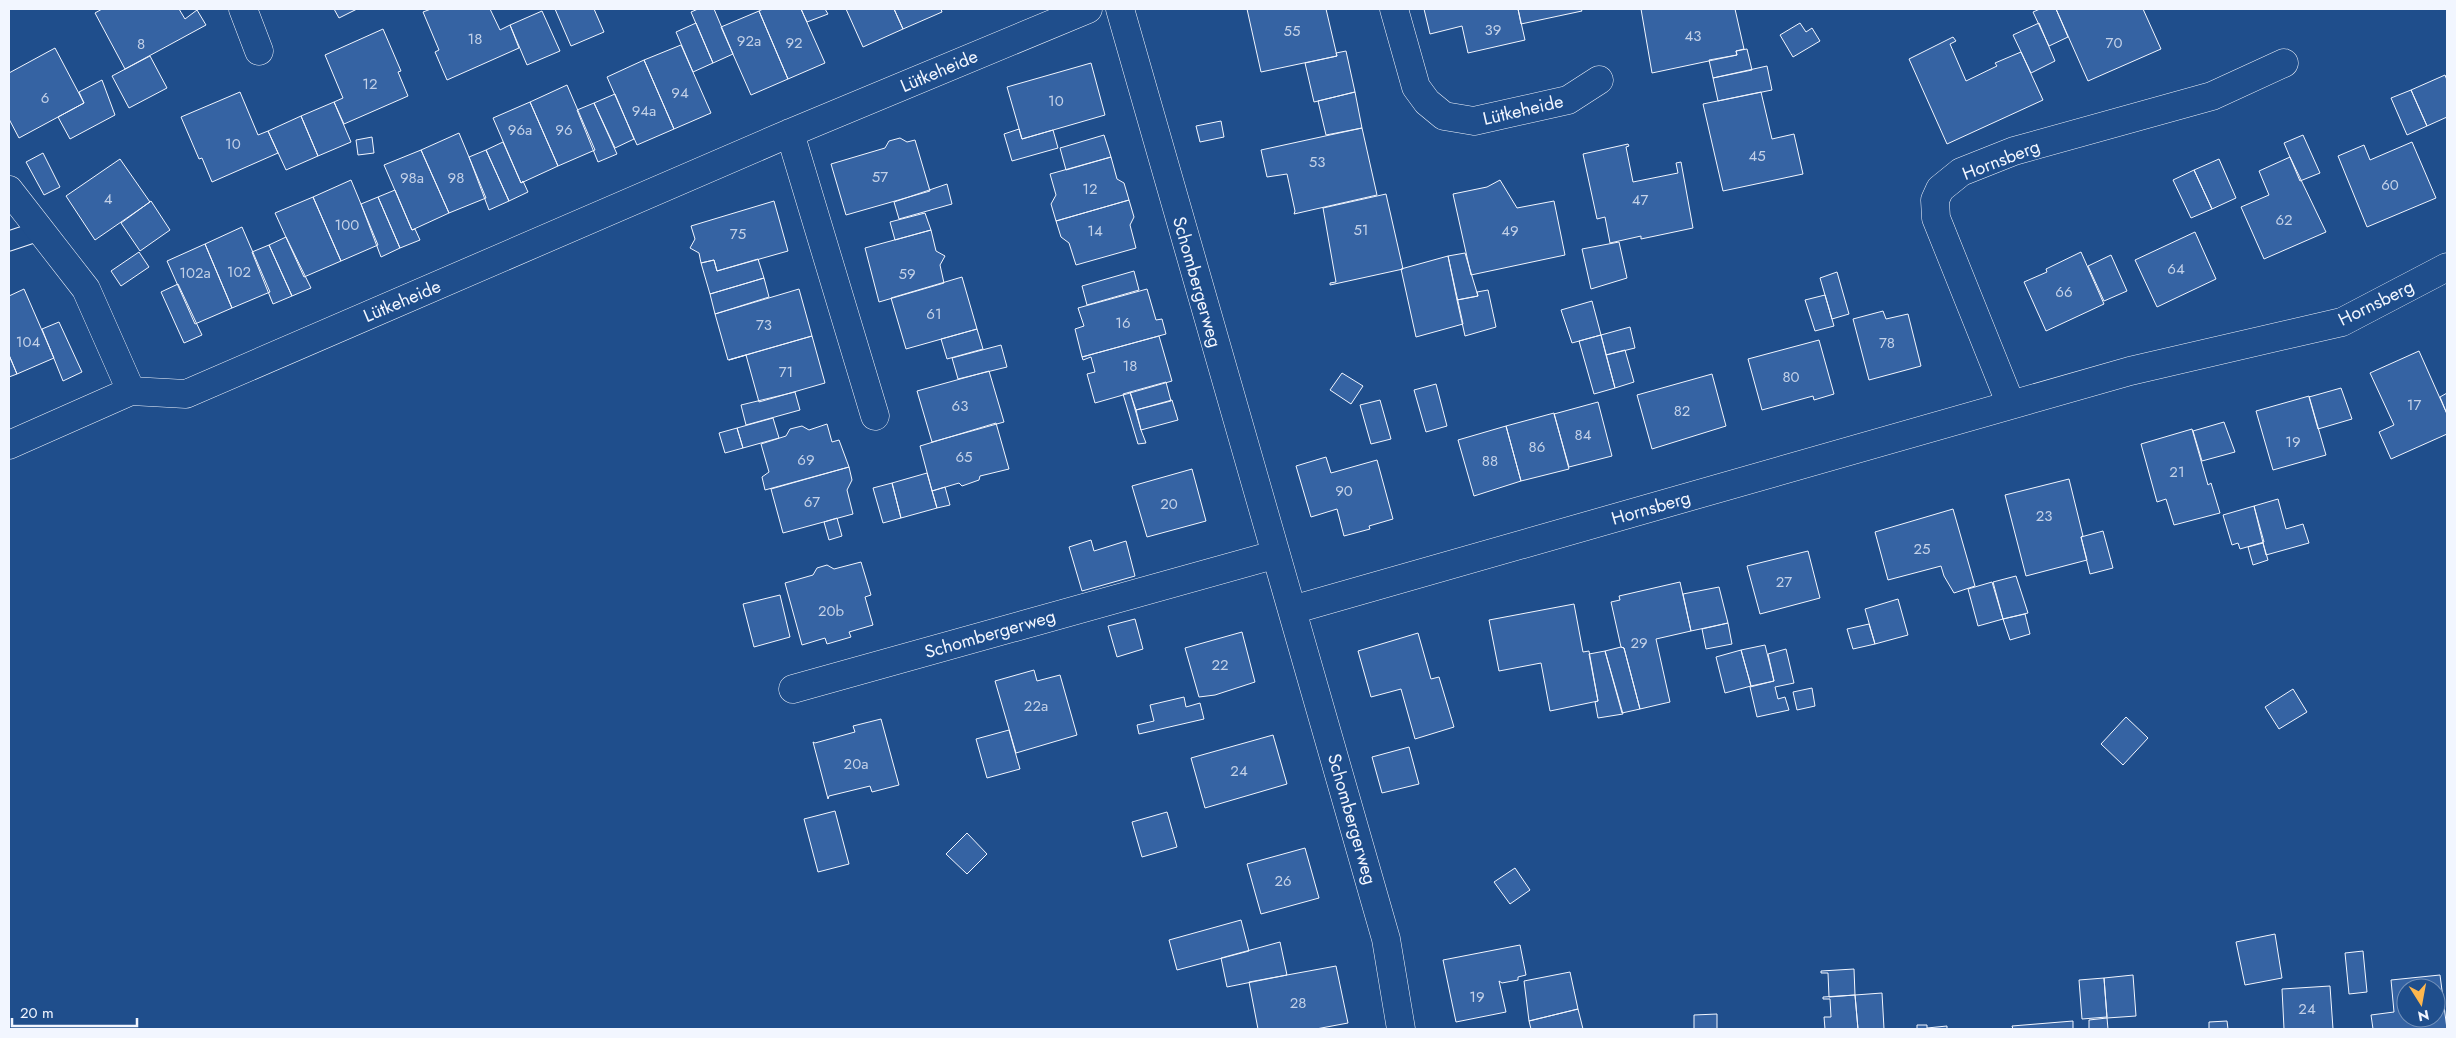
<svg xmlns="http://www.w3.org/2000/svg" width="2456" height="1038" viewBox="0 0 2456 1038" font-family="Jost,sans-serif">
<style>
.building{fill:#3563a3;stroke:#f2f6ff;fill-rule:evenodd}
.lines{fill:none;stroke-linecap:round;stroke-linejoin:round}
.lane-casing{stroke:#f2f6ff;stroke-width:21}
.street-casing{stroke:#f2f6ff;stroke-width:29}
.lane{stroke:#1f4e8c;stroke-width:19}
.street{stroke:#1f4e8c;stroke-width:28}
.labels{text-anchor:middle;stroke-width:4;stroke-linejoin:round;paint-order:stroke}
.number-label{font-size:15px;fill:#c3d1e8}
.street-label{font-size:18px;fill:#f2f6ff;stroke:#1f4e8c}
</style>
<rect width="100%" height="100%" fill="#1f4e8c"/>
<!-- building -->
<path class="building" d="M102,9h77l6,10 12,-9 9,15 -81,44 -30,-56z
M334,9h23l-18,9z
M431,9h59l10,21 10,-5 9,23 -72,32 -12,-28 4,-2 -16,-38z
M555,9h39l10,23 -33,14z
M698,9h16l19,45 -20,9 -22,-51z
M763,9h38l24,54 -37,16 -29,-68z
M801,9h24l3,5 -21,8z
M846,9h48l9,20 -40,18z
M894,9h47l1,3 -39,17z
M1247,9h79l11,47 -76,16z
M1424,9h94l7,31 -57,13 -6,-27 -32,8z
M1518,9h63l1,2 -61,13z
M1641,9h94l9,40 -8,2 1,4 -85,18z
M2040,9h16l12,28 -19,9 -16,-34z
M2056,9h87l18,40 -73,32z
M542,11l18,40 -33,14 -17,-40z
M759,11l29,68 -37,16 -30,-68z
M696,23l17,40 -20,9 -17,-40z
M1800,23l6,9 6,-4 8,13 -27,16 -13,-22z
M2039,23l16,38 -24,12 -18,-38z
M383,29l18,42 -3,1 10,24 -64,28 -10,-22 9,-4 -18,-43z
M1953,37l3,4 -6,3 16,37 31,-15 -2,-3 26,-11 22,48 -96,44 -38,-85z
M681,45l30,68 -37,16 -30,-69z
M55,48l29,55 -65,35 -10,-19v-46z
M1747,49l5,21 -39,8 -4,-18 28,-5 -1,-4z
M1346,51l9,41 -41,10 -9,-39 32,-7 -1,-3z
M150,56l17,32 -38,20 -17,-32z
M644,60l30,69 -37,16 -30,-68z
M1091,63l14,52 -83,24 -15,-52z
M1767,66l5,24 -54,11 -5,-23z
M2445,75l2,5v37l-20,9 -16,-36z
M102,80l13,35 -45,24 -12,-22 26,-14 -5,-11z
M567,85l28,65 -37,16 -28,-64z
M2411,90l16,36 -20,9 -16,-37z
M240,92l18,43 10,-4 10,22 -66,29 -10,-24 -3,1 -18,-42z
M1355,92l7,36 -36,7 -8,-34z
M1761,92l11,47 22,-5 9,40 -80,17 -20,-87z
M615,94l19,45 -19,9 -21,-45z
M334,102l17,40 -33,14 -17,-40z
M530,102l28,64 -37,17 -28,-65z
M594,103l23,51 -19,8 -21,-52z
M301,116l17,40 -32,14 -18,-39z
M1221,121l3,16 -24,5 -4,-16z
M1362,128l15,67 -83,19 1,-3 -8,-37 -20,3 -6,-27z
M1019,129l3,10 31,-9 5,18 -46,13 -8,-27z
M459,133l27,65 -37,15 -28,-63z
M1104,135l7,22 -45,13 -6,-22z
M2303,135l17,38 -20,8 -16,-38z
M372,137l2,16 -16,2 -2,-15z
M900,138l7,4 8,-2 15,51 -84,24 -15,-51 54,-16 4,-7z
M503,142l18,41 2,-2 5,11 -19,9 -23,-51z
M2412,142l24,56 -69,29 -29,-71 26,-11 6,15z
M1628,144l1,2 -3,1 7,35 45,-9 -2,-10 5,-1 12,66 -52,11v-3l-31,7 -5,-26 -8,2 -14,-65z
M421,150l28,63 -37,17 -28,-65z
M486,150l23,51 -20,9 -20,-53z
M43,153l17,34 -16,8 -18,-33z
M1111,157l6,22 7,4 5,17 -73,21 -5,-17 5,-9 -6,-21z
M2290,157l36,75 -62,27 -23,-52 28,-12 -10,-24z
M120,159l30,43 -55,38 -29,-44z
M2219,159l17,39 -24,11 -18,-39z
M2194,170l18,39 -21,9 -18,-38z
M351,180l27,65 -37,16 -28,-64z
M1500,180l17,28 37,-7 11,54 -94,20 -18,-81 34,-7z
M947,184l5,20 -53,15 -5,-17z
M395,190l17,40 3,-1 5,11 -20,8 -22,-51z
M1386,194l17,75 -73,16v-2l6,-1 -13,-74z
M313,197l28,64 -37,16 -29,-64z
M378,197l22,51 -19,9 -20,-53z
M1129,200l5,17 -4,8 6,23 -60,17 -7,-22 -8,-6 -5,-16z
M151,201l19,29 -30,21 -19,-28z
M774,201l14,50 -71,20 -3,-11 -13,3 -2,-10 -9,-5 5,-9 -4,-13z
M925,213l6,17 -36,10 -5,-18z
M242,227l28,65 -38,16 -27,-64z
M931,230l5,21 9,5 -5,9 4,18 -65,19 -14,-54z
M2195,232l21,47 -59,28 -22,-47z
M286,237l25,51 -19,8 -23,-51z
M1619,242l8,36 -36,11 -9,-40z
M205,244l27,64 -37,16 -28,-63z
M269,245l23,51 -19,8 -21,-52z
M139,252l10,15 -28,19 -10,-15z
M2081,252l23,52 -58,27 -22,-49 23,-10 -1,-3z
M1465,253l13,43 -21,4 -9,-44z
M2111,255l16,36 -23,10 -16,-35z
M1448,256l15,68 -47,13 -15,-68z
M758,259l6,19 -54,16 -9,-31 13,-3 3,11z
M1134,271l5,19 -52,15 -5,-19z
M1837,272l12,42 -17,5 -12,-41z
M962,277l15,52 -71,20 -15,-51z
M764,278l5,19 -54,17 -5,-20z
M178,284l24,51 -18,8 -23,-51z
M24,289l30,69 -37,16 -8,-19v-59z
M799,289l13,47 -84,24 -13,-46z
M1147,289l9,31 6,-1 4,15 -84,23 -7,-28 9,-3 -6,-18z
M1488,290l8,37 -31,9 -8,-36 21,-4 -1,-4z
M1825,295l9,31 -19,5 -10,-31z
M1592,301l9,34 -29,8 -11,-33z
M1883,311l3,8 22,-5 13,52 -52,14 -16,-61z
M59,322l23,50 -19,9 -21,-52z
M1630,327l5,21 -29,7 -5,-20z
M977,329l6,20 -36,10 -6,-20z
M1601,335l14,53 -21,6 -15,-53z
M812,336l13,47 -66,19 -13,-47 -17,5z
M1159,336l13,45 -77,22 -8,-29 8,-2 -4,-15 -8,3 -1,-3z
M1819,340l15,54 -20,6 -1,-4 -51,14 -14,-51z
M1001,345l6,22 -49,12 -6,-21z
M1625,350l9,32 -19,6 -9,-33z
M2419,351l28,63v20l-56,25 -12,-27 15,-7 -24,-52z
M9,355l8,19 -8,3z
M989,371l15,51 -72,20 -15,-51z
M1342,373l21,13 -12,18 -21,-14z
M1712,374l14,52 -74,23 -15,-54z
M1166,382l5,19 -35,9 -6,-18z
M1436,384l11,42 -21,6 -12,-42z
M2341,388l11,31 -34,10 -9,-32z
M795,392l5,18 -54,15 -5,-20z
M1130,392l11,38 5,13 -8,1 -15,-50z
M2447,393v21l-7,-17z
M2309,396l17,59 -53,15 -17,-59z
M1172,400l6,20 -37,10 -5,-20z
M1380,400l11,39 -20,5 -11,-39z
M1598,402l14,54 -43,11 -15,-53z
M1554,413l15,56 -48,12 -15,-55z
M773,418l6,20 -36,10 -6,-20z
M2224,422l11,30 -33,9 -9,-30z
M996,423l13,46 -29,7 -1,4 -17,6 -3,-3 -27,8 -12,-45z
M827,424l5,18 7,-2 10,27 -84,23 -3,-13 7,-5 -8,-28 25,-8 4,-7 12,-3 7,4z
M1506,426l15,55 -47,15 -16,-56z
M737,428l6,20 -18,5 -6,-20z
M2192,429l16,56 3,-2 9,30 -46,12 -8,-26 -9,3 -16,-58z
M1326,457l5,16 46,-13 16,59 -24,7 1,3 -26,7 -7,-27 -26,8 -15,-51z
M849,467l3,13 -5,10 6,24 -70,19 -12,-44z
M1192,469l14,52 -59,16 -15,-51z
M927,473l10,35 -36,10 -9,-35z
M2069,479l14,57 -2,1 6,23 -61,16 -21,-81z
M892,483l9,35 -18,5 -10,-35z
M945,487l5,18 -13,3 -5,-17z
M2278,499l8,30 17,-5 6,19 -43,12 -12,-49z
M2254,506l10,36 -24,7 -2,-6 -6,2 -9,-30z
M1953,509l22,77 -21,7 -10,-17 -3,-10 -53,14 -13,-48z
M837,518l5,18 -13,4 -5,-18z
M2103,531l10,37 -23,6 -9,-37z
M1091,540l3,11 32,-10 9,35 -53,15 -13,-44z
M2263,543l5,17 -15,5 -5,-18z
M1808,551l12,47 -60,16 -13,-48z
M861,562l10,33 -6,2 8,28 -24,7 2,5 -24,7 -2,-6 -23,7 -17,-62 28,-8 4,-7 10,-3 7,4z
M2016,576l12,37 -25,6 -10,-37z
M1680,582l11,49 -35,8 14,63 -30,7 -16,-61 -3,-1 -10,-45 9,-2 -1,-4z
M1992,582l11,37 -25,7 -10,-37z
M1719,587l9,36 -37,8 -8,-37z
M780,595l10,42 -36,10 -11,-43z
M1898,599l10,36 -33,9 -10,-35z
M1574,604l9,48 6,-1 9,50 -48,10 -9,-48 -42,8 -10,-51z
M2025,614l5,20 -20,6 -7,-21z
M1135,619l8,30 -26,8 -9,-31z
M1728,623l4,21 -26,5 -4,-20z
M1869,624l6,20 -22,5 -6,-20z
M1242,632l13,50 -40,13 -16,2 -14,-49z
M1418,633l13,46 8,-2 15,50 -39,12 -14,-50 -30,8 -13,-46z
M1765,645l9,36 -23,5 -10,-36z
M1621,647l3,1 16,61 -18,4 -17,-62z
M1786,649l8,34 -19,4 3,12 7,-2 4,13 -32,7 -7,-30 24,-6 -6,-27z
M1741,650l10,36 -26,7 -9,-36z
M1605,651l18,63 -25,4 -3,-16 3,-1 -9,-47z
M1034,670l3,11 23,-6 17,60 -61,18 -21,-72z
M1812,688l3,18 -18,4 -4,-18z
M2293,689l14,23 -28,17 -14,-22z
M1184,697l2,10 14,-4 4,16 -65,15 -2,-9 17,-4 -4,-16z
M2126,717l22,21 -25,27 -22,-21z
M881,719l18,66 -27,7 -2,-6 -41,10 -1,3 -15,-57 2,1 40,-11 -2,-6z
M1009,730l11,39 -33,9 -11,-39z
M1273,735l14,49 -82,24 -14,-50z
M1409,747l10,37 -37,9 -10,-36z
M835,811l14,53 -31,8 -14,-53z
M1167,812l10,35 -35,10 -10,-35z
M967,833l20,21 -20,20 -21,-20z
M1305,848l14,50 -58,16 -14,-50z
M1515,868l15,22 -20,14 -16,-22z
M1241,920l8,31 -72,19 -8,-30z
M2275,934l7,44 -37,7 -9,-43z
M1280,942l7,33 -60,12 -6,-29z
M1520,945l6,30 -8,2v3l-16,3 -3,-2 7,31 -50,10 -13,-62z
M2363,951l4,41 -18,2 -4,-41z
M1336,966l12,57 -32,6h-58l-9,-47z
M1854,969l1,26 -26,2 -1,-24h-7v-2z
M1570,972l8,37 -49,12 -5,-40z
M2133,975l3,41 -29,2 -3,-40z
M2440,975l7,54h-74l-2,-14 23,-3 -3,-32zM2406,988h30v30h-30z
M2104,978l3,39 -25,2 -3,-39z
M2330,986l3,43h-49l-2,-40z
M1882,993l2,36h-26l-3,-34z
M1855,995l3,34h-33l-1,-12h7l-1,-18h-7v-2z
M1578,1009l5,20h-52l-2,-8z
M1717,1014v15h-23v-14z
M2107,1018l1,11h-19v-9z
M2073,1021v8h-60l-1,-3z
M2227,1021l1,8h-19v-7z
M1917,1025h10v3l20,-2v3h-37h7z"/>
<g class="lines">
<!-- lane casing -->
<g class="lane-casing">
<path id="lane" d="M9,241l33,-11"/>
</g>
<!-- street casing -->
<g class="street-casing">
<path id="street" d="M243,9l16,42
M1120,9l266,930 15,90
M1394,9l22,78 11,15 17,14 30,5 94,-21 31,-20
M790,133l85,283
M9,190l77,99 45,102
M2011,405l-75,-187 -1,-18 5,-11 21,-17 53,-21 198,-55 72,-33
M9,445l122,-54 55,3 604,-261 298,-124
M1292,610l838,-239 212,-49 105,-55
M793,689l481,-134"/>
</g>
<!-- lane -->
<use href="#lane" class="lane"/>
<!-- street -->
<use href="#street" class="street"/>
</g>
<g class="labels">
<!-- number labels -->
<g class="number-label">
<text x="1493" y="35">39</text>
<text x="1292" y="36">55</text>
<text x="1693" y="41">43</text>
<text x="475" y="44">18</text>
<text x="749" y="46">92a</text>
<text x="794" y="48">92</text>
<text x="2114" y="48">70</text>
<text x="141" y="49">8</text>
<text x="370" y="89">12</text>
<text x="680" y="98">94</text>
<text x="45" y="103">6</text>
<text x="1056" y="106">10</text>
<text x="644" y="116">94a</text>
<text x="520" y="135">96a</text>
<text x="564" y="135">96</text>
<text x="233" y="149">10</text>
<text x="1757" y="161">45</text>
<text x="1317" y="167">53</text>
<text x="880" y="182">57</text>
<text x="412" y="183">98a</text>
<text x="456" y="183">98</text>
<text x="2390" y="190">60</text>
<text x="1090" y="194">12</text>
<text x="108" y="204">4</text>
<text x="1640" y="205">47</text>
<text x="2284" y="225">62</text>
<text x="347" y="230">100</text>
<text x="1361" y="235">51</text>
<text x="1095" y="236">14</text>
<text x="1510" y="236">49</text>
<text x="738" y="239">75</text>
<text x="2176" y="274">64</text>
<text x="239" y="277">102</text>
<text x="195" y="278">102a</text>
<text x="907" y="279">59</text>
<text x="2064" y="297">66</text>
<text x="934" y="319">61</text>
<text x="1123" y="328">16</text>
<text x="764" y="330">73</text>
<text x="28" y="347">104</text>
<text x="1887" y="348">78</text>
<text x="1130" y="371">18</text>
<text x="786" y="377">71</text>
<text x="1791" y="382">80</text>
<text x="2414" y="410">17</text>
<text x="960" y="411">63</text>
<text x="1682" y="416">82</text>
<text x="1583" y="440">84</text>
<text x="2293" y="447">19</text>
<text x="1537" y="452">86</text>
<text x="964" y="462">65</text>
<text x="806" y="465">69</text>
<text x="1490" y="466">88</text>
<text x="2177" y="477">21</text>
<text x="1344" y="496">90</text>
<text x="812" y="507">67</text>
<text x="1169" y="509">20</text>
<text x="2044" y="521">23</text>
<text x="1922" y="554">25</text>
<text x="1784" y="587">27</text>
<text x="831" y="616">20b</text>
<text x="1639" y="648">29</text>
<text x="1220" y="670">22</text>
<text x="1036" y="711">22a</text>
<text x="856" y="769">20a</text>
<text x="1239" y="776">24</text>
<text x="1283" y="886">26</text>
<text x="1477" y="1002">19</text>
<text x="1298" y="1008">28</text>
<text x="2307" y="1014">24</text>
</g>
<!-- street labels -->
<g class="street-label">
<text transform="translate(939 71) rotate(-23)" y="6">Lütkeheide</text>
<text transform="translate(1523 110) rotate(-13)" y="6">Lütkeheide</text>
<text transform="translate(2001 160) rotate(-21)" y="6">Hornsberg</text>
<text transform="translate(1197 282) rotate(74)" y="6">Schombergerweg</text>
<text transform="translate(402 301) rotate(-23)" y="6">Lütkeheide</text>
<text transform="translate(2376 303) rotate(-26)" y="6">Hornsberg</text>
<text transform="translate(1651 508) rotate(-16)" y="6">Hornsberg</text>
<text transform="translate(990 634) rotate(-16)" y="6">Schombergerweg</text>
<text transform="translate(1352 819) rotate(74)" y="6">Schombergerweg</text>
</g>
</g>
<!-- border -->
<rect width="2456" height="1038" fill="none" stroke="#f2f6ff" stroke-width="20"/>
<!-- north arrow -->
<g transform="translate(2421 1003) rotate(169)"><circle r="24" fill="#1f4e8c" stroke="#7391ba"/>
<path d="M0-4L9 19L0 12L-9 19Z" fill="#ffb74d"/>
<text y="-8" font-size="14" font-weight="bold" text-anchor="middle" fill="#f2f6ff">N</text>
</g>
<!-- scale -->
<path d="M12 1018v8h125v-8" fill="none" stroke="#f2f6ff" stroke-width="2.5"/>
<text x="20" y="1018" font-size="15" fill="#f2f6ff" stroke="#1f4e8c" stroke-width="4" paint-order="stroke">20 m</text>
</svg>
